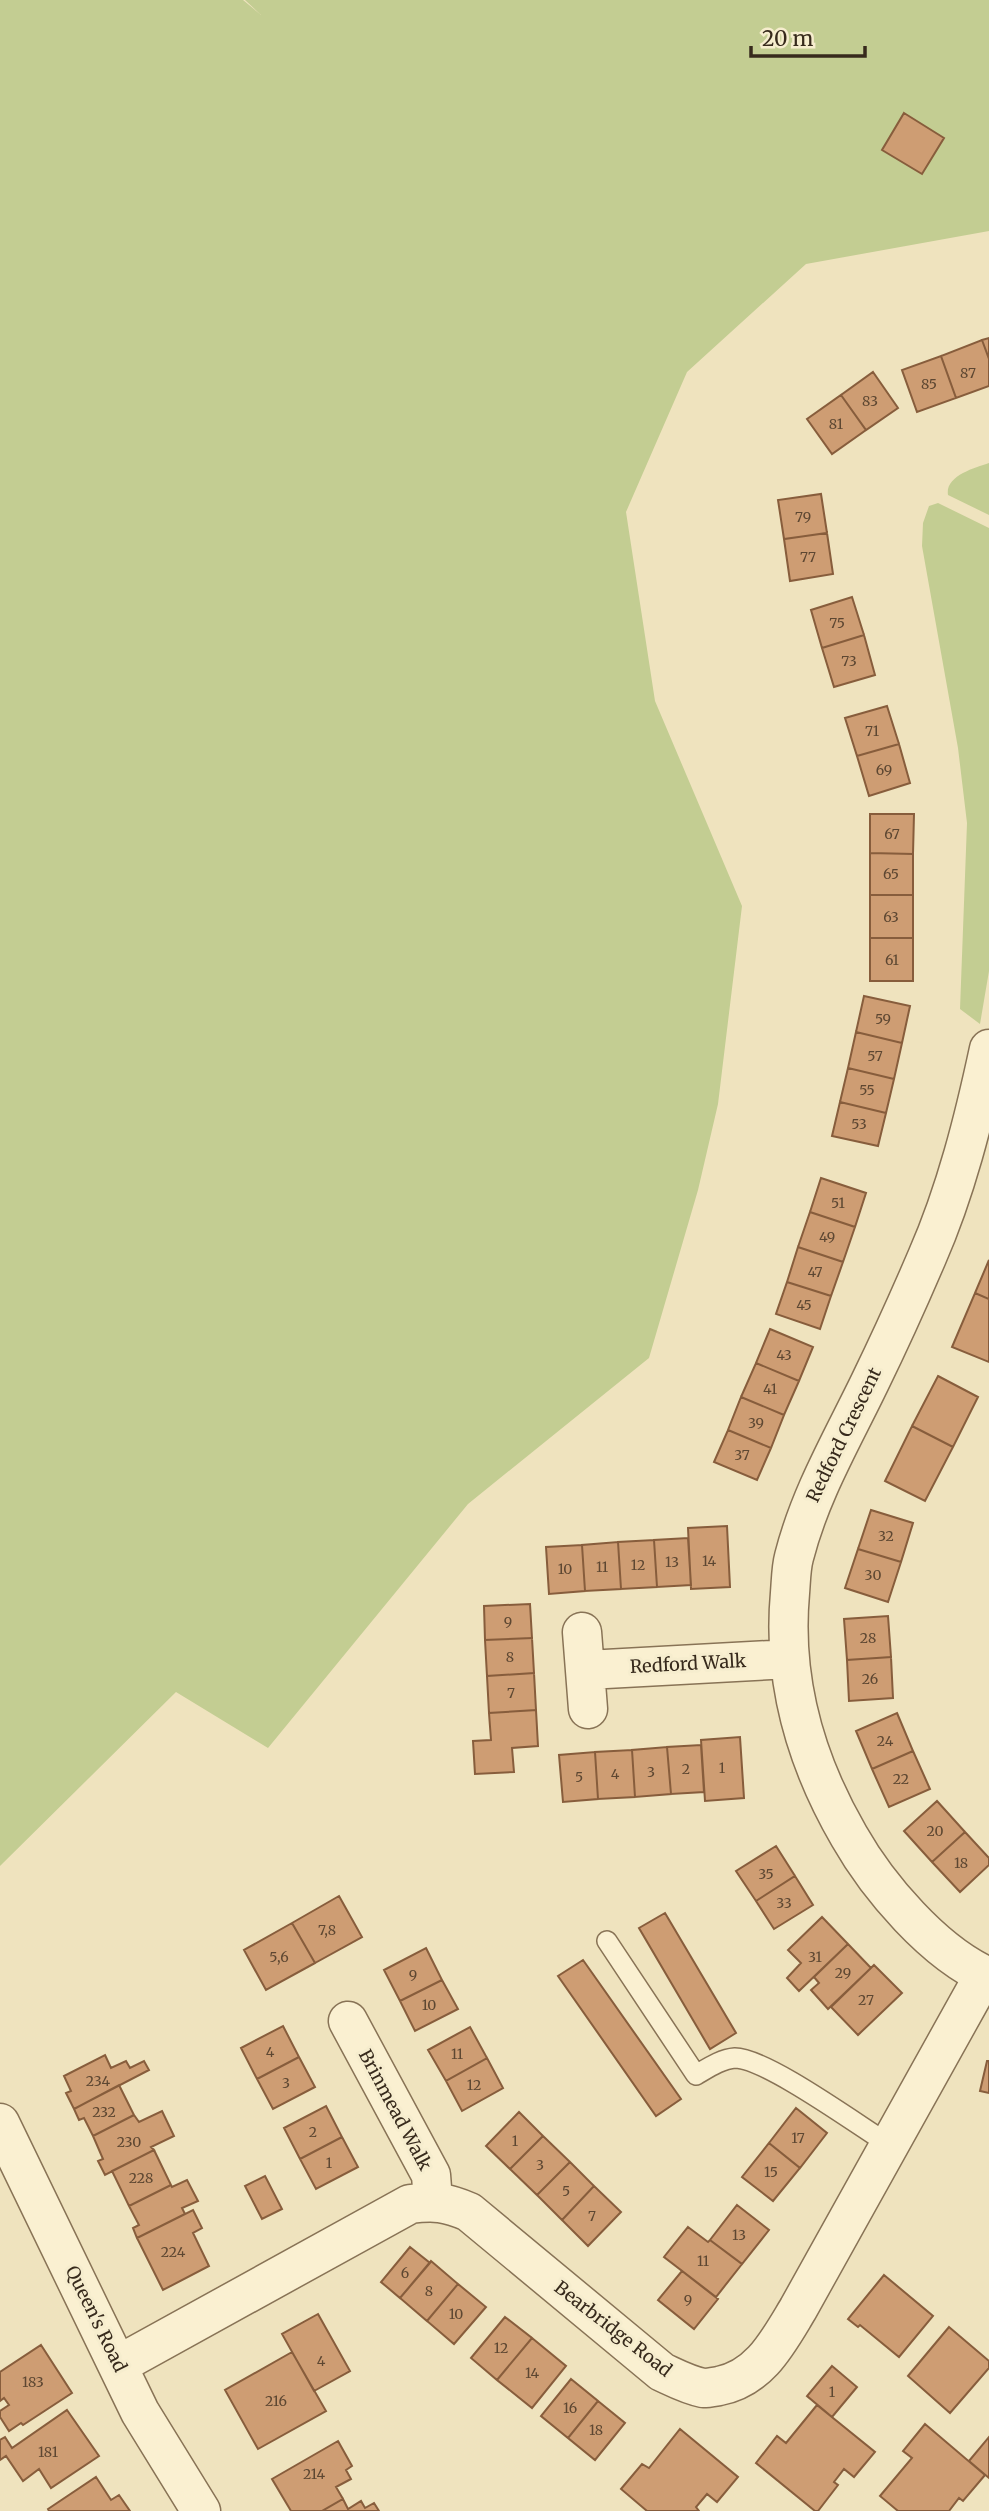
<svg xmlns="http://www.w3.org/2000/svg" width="989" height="2511" viewBox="0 0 989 2511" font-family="Merriweather,serif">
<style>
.green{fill:#c3cd92}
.building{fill:#ce9d73;stroke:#875d3c;stroke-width:2}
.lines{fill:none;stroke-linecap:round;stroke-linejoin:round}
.service-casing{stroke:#887356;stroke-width:22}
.minor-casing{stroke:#887356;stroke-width:41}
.service{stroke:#faf0d1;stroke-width:19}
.minor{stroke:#faf0d1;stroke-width:38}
.labels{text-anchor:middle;stroke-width:6;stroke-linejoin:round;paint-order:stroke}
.number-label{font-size:14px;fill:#5d4732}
.street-label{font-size:18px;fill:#372a1c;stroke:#f6edce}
</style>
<rect width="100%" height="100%" fill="#efe3be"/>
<!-- green -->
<path class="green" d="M0,0h243l18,15 -16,-15h744v231l-183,33 -119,108 -61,140 29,189 87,205 -24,198 -20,86 -49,168 -181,146 -200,244 -92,-56 -176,174z
M989,463v52l-41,-20c-3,-19 26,-27 41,-32z
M938,503l51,25v443l-9,53 -20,-15 7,-186 -9,-75 -36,-202 1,-23 6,-17z"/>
<!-- building -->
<path class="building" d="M904,113l40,25 -22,36 -40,-24z
M989,338v21l-7,-19z
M982,340l7,19v27l-33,12 -15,-42z
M941,356l15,42 -39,14 -15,-42z
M873,372l25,36 -32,22 -25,-35z
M841,395l25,35 -34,24 -25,-35z
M821,494l6,39 -43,6 -6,-39z
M827,533l6,41 -43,7 -6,-42z
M852,597l12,38 -42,13 -11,-38z
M864,635l11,40 -41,12 -12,-39z
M887,706l12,38 -42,12 -12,-38z
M899,744l11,39 -41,13 -12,-40z
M870,814h44l-1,40 -43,-1z
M870,853l43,1v41h-43z
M870,895h43v43h-43z
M870,938h43v43h-43z
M864,996l46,10 -8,37 -46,-11z
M856,1032l46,11 -8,36 -46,-11z
M848,1068l46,11 -8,34 -46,-11z
M840,1102l46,11 -8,33 -46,-10z
M821,1178l45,15 -11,34 -45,-15z
M810,1212l45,15 -12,35 -45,-15z
M798,1247l45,15 -12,34 -44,-14z
M989,1260v39l-14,-6z
M787,1282l44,14 -11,33 -44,-15z
M975,1293l14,6v63l-37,-15z
M770,1329l43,18 -14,34 -43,-18z
M756,1363l43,18 -15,34 -43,-18z
M938,1376l40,21 -25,50 -41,-21z
M741,1397l43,18 -13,33 -43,-18z
M912,1426l41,21 -28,54 -40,-20z
M728,1430l43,18 -14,32 -43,-18z
M871,1510l42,13 -12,39 -43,-13z
M727,1526l3,61 -39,2 -3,-61z
M688,1538l3,47 -34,2 -3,-47z
M654,1540l3,47 -36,2 -3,-47z
M618,1542l3,47 -36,2 -3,-46z
M582,1545l3,46 -36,3 -3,-47z
M858,1549l43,13 -13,40 -43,-14z
M530,1604l2,34 -47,2 -1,-34z
M888,1616l3,41 -44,3 -3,-41z
M532,1638l2,35 -47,3 -2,-36z
M891,1657l2,41 -44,3 -2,-41z
M534,1673l2,37 -47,3 -2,-37z
M536,1710l2,36 -26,2 2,24 -39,2 -2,-33 18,-1 -2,-27z
M897,1713l16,38 -41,18 -16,-38z
M740,1737l4,61 -39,3 -4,-61z
M701,1745l3,47 -33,2 -4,-47z
M667,1747l4,47 -36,3 -3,-47z
M632,1750l3,47 -37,2 -3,-47z
M913,1751l17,38 -41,18 -17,-38z
M595,1752l3,47 -35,3 -4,-47z
M937,1801l28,31 -33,30 -28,-31z
M965,1832l24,26v7l-29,27 -28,-30z
M776,1846l19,30 -39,25 -20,-30z
M795,1876l18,29 -39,24 -18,-28z
M339,1896l23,41 -47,26 -23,-40z
M665,1913l71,120 -26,16 -71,-121z
M822,1917l26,27 -49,47 -12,-13 14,-15 -13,-13z
M292,1923l23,40 -49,27 -22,-40z
M848,1944l23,24 -43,41 -17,-19 8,-7 -5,-6z
M426,1948l16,32 -42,21 -16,-31z
M583,1960l98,139 -25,17 -98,-140z
M874,1965l28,28 -44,42 -27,-28z
M442,1980l16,29 -43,22 -15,-30z
M283,2026l16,31 -42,22 -16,-31z
M470,2027l17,31 -41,23 -18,-31z
M105,2055l6,13 15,-7 4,7 14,-7 5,9 -75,39 -8,-16 5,-2 -7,-15z
M299,2057l16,30 -42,22 -16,-30z
M487,2058l16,30 -41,23 -16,-30z
M987,2061h2v32l-9,-2z
M119,2085l15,30 -41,21 -9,-18 -5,2 -5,-11z
M326,2106l16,31 -42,22 -16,-31z
M796,2108l31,25 -27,35 -31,-25z
M162,2111l12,25 -23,11 3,3 -49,25 -7,-14 5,-2 -10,-23 41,-21 5,7z
M519,2112l24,24 -33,33 -24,-23z
M543,2136l27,26 -33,33 -27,-26z
M342,2137l16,30 -42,22 -16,-30z
M769,2143l31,25 -27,33 -31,-24z
M154,2150l17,35 -42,21 -17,-35z
M570,2162l24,24 -32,34 -25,-25z
M265,2176l17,33 -20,10 -17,-33z
M187,2180l11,21 -16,7 3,6 -48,24 -4,-10 6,-3 -10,-19 42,-21 1,2z
M594,2186l27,26 -33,34 -26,-26z
M737,2205l32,25 -27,34 -32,-24z
M193,2210l9,18 -9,5 16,33 -46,24 -26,-52z
M688,2227l20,15 2,-2 32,24 -26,33 -52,-40z
M410,2247l20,16 -30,35 -19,-16z
M431,2261l27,23 -31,37 -27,-23z
M682,2271l36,28 -24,30 -36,-29z
M884,2275l49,41 -34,41 -39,-32 -2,2 -10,-8z
M458,2284l28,23 -32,37 -27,-23z
M318,2314l32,57 -36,20 -32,-57z
M505,2317l27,21 -35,42 -26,-22z
M949,2327l40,34v7l-39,45 -42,-37z
M532,2338l34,28 -34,42 -35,-28z
M41,2345l31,48 -49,32 -2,-2 -12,8 -9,-14v-6l9,-6 -5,-7 -4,3v-29z
M292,2352l34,59 -68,38 -33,-59z
M832,2366l25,21 -25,30 -25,-21z
M571,2379l27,22 -30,37 -27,-22z
M598,2401l27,22 -30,37 -27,-22z
M817,2405l58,47 -21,25 -10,-8 -10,13 4,3 -20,26h-3l-59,-48 21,-27 9,7z
M67,2410l32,46 -48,32 -12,-19 -16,12 -17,-25 -6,4v-20l5,-3 7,11z
M925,2424l60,51 -22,26 -4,-3 -10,13h-51l-18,-15 32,-38 -9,-7z
M680,2429l58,48 -21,25 -10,-8 -11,13 3,4h-52l-26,-22 21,-25 7,4z
M989,2437v41l-20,-17z
M338,2441l14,25 -6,4 5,9 -15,8 7,12 -21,12h-31l-19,-32z
M96,2477l15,23 8,-5 11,16h-81l-1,-2z
M343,2499l5,10 13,-8 4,7 9,-5 5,8h-57z"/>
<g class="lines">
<!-- service casing -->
<g class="service-casing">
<path id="service" d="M607,1941l89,134c12,-7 25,-16 39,-17 31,0 124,68 155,87"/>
</g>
<!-- minor casing -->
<g class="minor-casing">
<path id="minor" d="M989,1049c-15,70 -33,142 -62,208 -18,42 -37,84 -57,125 -28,58 -60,112 -76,175 -3,11 -3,24 -4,36 -8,87 16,169 59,243 29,51 85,117 140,141
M582,1632l6,77
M587,1670l202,-11
M348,2021l83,154 2,26
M0,2123l140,289 61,99
M118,2365l292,-161c24,-3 36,-2 59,8l193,160c13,6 26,13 41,16 5,0 10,-1 16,-2 41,-8 59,-44 79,-77l186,-334"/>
</g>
<!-- service -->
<use href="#service" class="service"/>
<!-- minor -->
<use href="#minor" class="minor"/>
</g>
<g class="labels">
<!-- number labels -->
<g class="number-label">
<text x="968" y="378">87</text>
<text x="929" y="389">85</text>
<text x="870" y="406">83</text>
<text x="836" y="429">81</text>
<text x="803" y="522">79</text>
<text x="808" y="562">77</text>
<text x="837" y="628">75</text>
<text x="849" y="666">73</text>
<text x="872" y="736">71</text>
<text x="884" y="775">69</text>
<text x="892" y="839">67</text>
<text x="891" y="879">65</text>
<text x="891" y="922">63</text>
<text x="892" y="965">61</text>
<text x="883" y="1024">59</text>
<text x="875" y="1061">57</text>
<text x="867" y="1095">55</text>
<text x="859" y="1129">53</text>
<text x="838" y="1208">51</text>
<text x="827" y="1242">49</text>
<text x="815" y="1277">47</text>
<text x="804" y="1310">45</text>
<text x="784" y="1360">43</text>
<text x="770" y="1394">41</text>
<text x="756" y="1428">39</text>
<text x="742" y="1460">37</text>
<text x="886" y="1541">32</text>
<text x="709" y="1566">14</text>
<text x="672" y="1567">13</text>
<text x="638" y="1570">12</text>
<text x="602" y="1572">11</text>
<text x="565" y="1574">10</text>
<text x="873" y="1580">30</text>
<text x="508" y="1627">9</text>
<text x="868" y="1643">28</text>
<text x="510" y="1662">8</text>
<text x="870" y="1684">26</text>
<text x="511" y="1698">7</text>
<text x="885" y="1746">24</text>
<text x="722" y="1773">1</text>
<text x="686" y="1774">2</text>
<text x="651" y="1777">3</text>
<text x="615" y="1779">4</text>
<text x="579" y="1782">5</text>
<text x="901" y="1784">22</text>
<text x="935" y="1836">20</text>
<text x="961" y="1868">18</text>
<text x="766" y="1879">35</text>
<text x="784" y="1908">33</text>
<text x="327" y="1935">7,8</text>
<text x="279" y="1962">5,6</text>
<text x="815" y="1962">31</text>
<text x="843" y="1978">29</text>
<text x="413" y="1980">9</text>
<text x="866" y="2005">27</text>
<text x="429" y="2010">10</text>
<text x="270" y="2057">4</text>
<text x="457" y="2059">11</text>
<text x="98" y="2086">234</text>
<text x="286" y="2088">3</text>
<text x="474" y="2090">12</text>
<text x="104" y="2117">232</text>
<text x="313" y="2137">2</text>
<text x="798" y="2143">17</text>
<text x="515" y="2146">1</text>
<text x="129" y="2147">230</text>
<text x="329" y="2168">1</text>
<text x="540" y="2170">3</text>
<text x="771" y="2177">15</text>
<text x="141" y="2183">228</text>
<text x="566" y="2196">5</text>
<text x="592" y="2221">7</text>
<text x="739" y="2240">13</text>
<text x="173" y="2257">224</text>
<text x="703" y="2266">11</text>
<text x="405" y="2278">6</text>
<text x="429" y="2296">8</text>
<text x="688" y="2305">9</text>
<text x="456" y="2319">10</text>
<text x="501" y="2353">12</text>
<text x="321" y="2366">4</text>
<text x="532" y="2378">14</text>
<text x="33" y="2387">183</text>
<text x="832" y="2397">1</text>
<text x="276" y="2406">216</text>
<text x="570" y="2413">16</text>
<text x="596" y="2435">18</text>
<text x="48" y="2457">181</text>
<text x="314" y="2479">214</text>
</g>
<!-- street labels -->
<g class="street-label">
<text transform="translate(844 1435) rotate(-64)" y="6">Redford Crescent</text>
<text transform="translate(688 1664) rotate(-3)" y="6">Redford Walk</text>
<text transform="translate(395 2110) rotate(62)" y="6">Brinmead Walk</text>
<text transform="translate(96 2319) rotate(64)" y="6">Queen's Road</text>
<text transform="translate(613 2329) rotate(38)" y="6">Bearbridge Road</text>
</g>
</g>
<!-- scale -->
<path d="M751 46v10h114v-10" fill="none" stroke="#372a1c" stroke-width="3.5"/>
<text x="762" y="46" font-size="21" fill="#372a1c" stroke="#f6edce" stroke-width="5" paint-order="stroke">20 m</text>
</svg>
